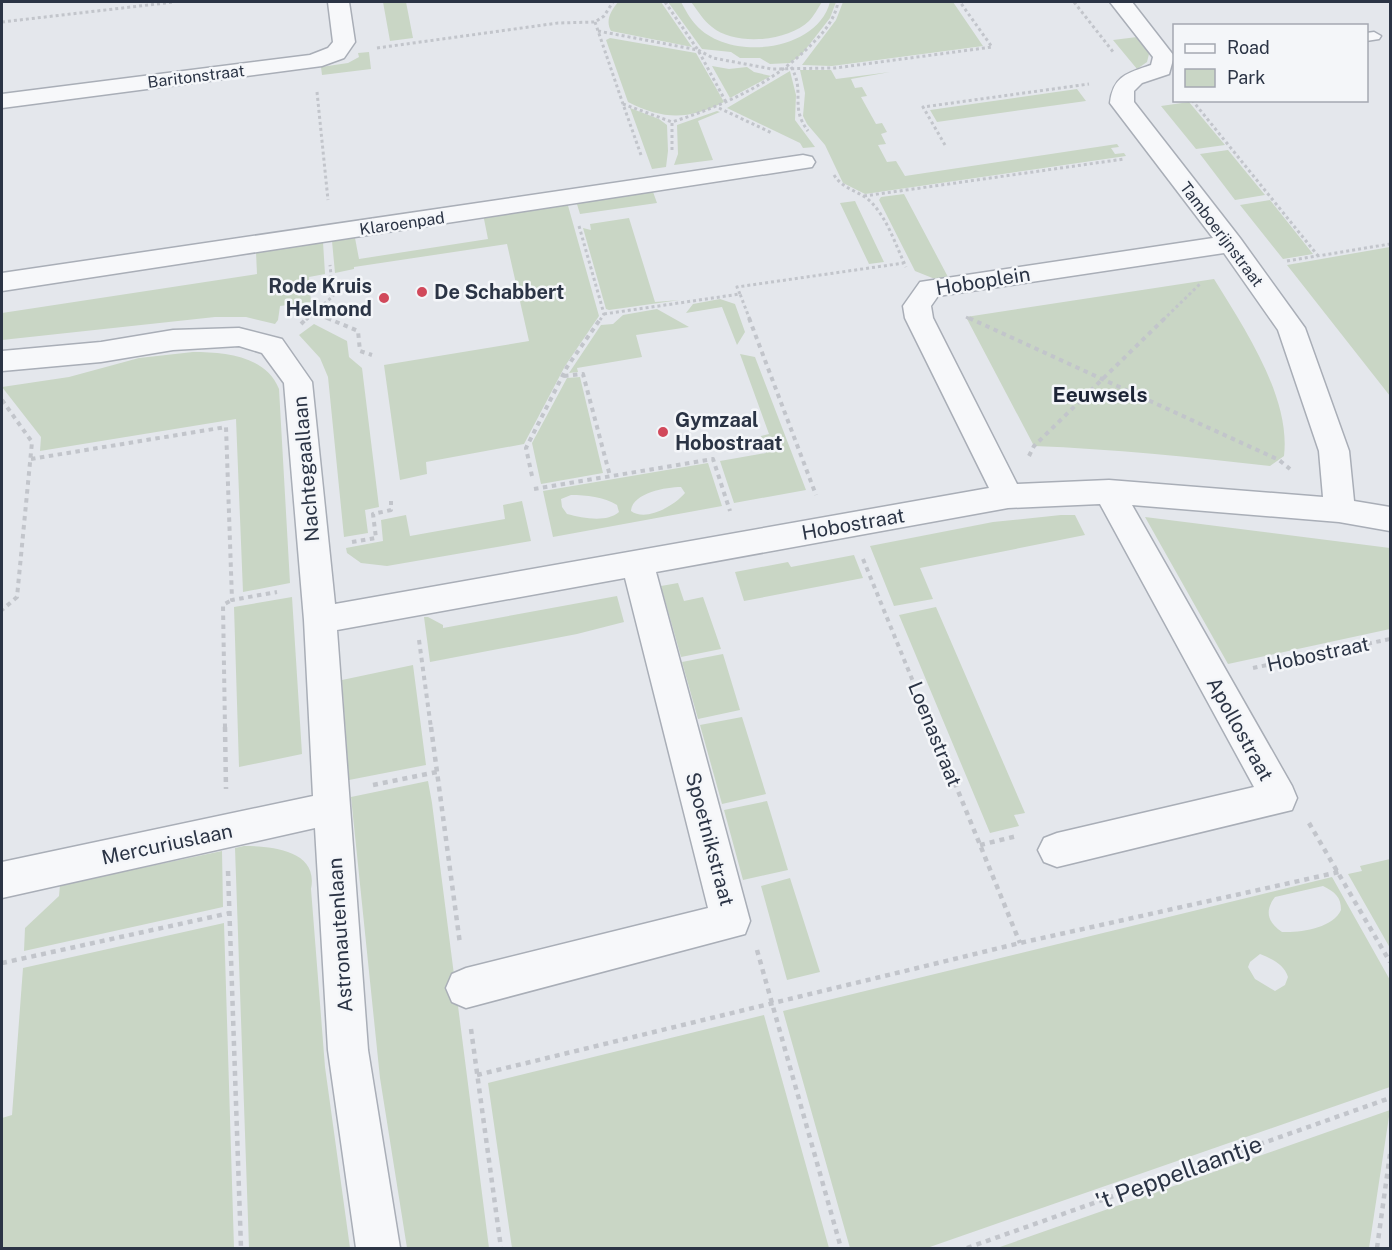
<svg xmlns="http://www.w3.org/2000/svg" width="1392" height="1250" viewBox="0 0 1392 1250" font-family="'Public Sans',sans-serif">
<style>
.green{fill:#c9d6c5;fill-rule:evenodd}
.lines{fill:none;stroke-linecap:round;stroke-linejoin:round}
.service-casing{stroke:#a9aeb7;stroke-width:3}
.minor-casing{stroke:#a9aeb7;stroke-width:3}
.path-far2{stroke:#c2c5cb;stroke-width:3;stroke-dasharray:3 3;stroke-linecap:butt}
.path-far1{stroke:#c2c5cb;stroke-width:4;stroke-dasharray:4.5 4.5;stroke-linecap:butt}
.path{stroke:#c2c5cb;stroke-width:4.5;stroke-dasharray:5 5;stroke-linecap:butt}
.service{fill:#f7f8fa;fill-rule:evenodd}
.minor{fill:#f7f8fa;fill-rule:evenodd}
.poi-dot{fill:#d1495b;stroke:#f4f6f9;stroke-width:2}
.labels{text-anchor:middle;stroke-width:5;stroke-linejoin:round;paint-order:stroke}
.far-street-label{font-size:16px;fill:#2b3445;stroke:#f4f6f9}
.street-label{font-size:20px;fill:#2b3445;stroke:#f4f6f9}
.poi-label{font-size:20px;font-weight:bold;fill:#2b3445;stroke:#f4f6f9;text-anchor:start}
.neighbourhood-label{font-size:21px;font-weight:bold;fill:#1d2536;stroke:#f4f6f9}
.near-street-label{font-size:24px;fill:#2b3445;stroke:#f4f6f9}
</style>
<rect width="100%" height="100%" fill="#e4e7ec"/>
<!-- green -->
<path class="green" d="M383,2h23l7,36 -23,3z
M618,2h43l31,45 -81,-16c-6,-11 0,-20 7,-29z
M668,2h13c4,7 9,17 15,23 33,37 121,27 134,-23h6l-6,16 -28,36 -12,9 -20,1 -10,-6h-20l-9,-6 -29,-3z
M691,2h131c-4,6 -8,14 -13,19 -22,21 -74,25 -97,6 -9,-7 -14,-16 -21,-25z
M843,2h110l30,44 -151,20 -30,-1 34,-45z
M1137,37l12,17 -2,8 -10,7 -24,-29z
M610,38l86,15 28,49c-36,18 -60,18 -96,0l-22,-62z
M369,52l2,17 -49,6 -1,-8 27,-4 11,-6 -1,-4z
M712,66l17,3 18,-2 7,5 17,4 -41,22z
M800,70h31l5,9 54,-7 -39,7 4,9 7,-1 5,9 -6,1 15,27 6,-1 5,9 -6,2 5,10 -8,1 9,17 9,-1 9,15 212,-32 2,3 -8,1 4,6 9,-1 2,3 -261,38 -22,-11 -18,-38 -18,-21 -4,-8 2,-23z
M790,71l6,24 -1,25 20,27 -12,1 -3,-5 -73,-35z
M1077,89l9,12 -149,21 -7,-12z
M1189,102l36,43 -29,4 -35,-43z
M630,108l29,11 8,6 1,26 -2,16 -14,2z
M717,111l3,1 -22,9 15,39 -39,5 4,-11 -1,-29z
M1228,150l37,45 -30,5 -35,-46z
M652,189l5,14 -77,11 -4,-13z
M904,194l44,83 -13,2 -20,-8 -36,-71 2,-3z
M1270,200l43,54 -30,5 -43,-54z
M855,201l29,61 -15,2 -29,-61z
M567,202l32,114 -34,50 -41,78 -98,18 1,12 -27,6 -16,-115 145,-24 -22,-97 -153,23v2l-19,4 -3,-32 23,-3 4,21 129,-20 -5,-25z
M629,218l26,84 25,-2 -71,10 -3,-1 -23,-81 8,2 -1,-6z
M323,242l2,32 -16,3 2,25 -31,4 -2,14 -3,4 -29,-7h-31l-213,23v-27l255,-39 -1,-22z
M1390,247v149l-103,-131z
M1214,279c30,49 77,118 70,177l-14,10c-79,-9 -157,-17 -236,-20l-68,-129z
M720,299l15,5 10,28 -8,13 -15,-38 -36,6 7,-9z
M657,309l32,18 -53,8 6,22 -65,11 1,4 -9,1 32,-48 12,-1 10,-9z
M314,324l33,17 2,16 13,11 17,139 -14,3 3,23 -24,4 -16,-160 -8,-19 -21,-23z
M193,352c32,0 73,4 86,37l11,194 -47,9 -7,-173 -196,32 1,-14 -39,-50 67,-10 70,-19z
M740,354l15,3 51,133 -72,13 -14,-42 46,-8 -5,-17 8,-2z
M580,377l23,96 -62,11 -9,-41 35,-65z
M708,463l14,43 -169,31 -10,-46zM681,487l4,6c-11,13 -39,29 -54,18 1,-18 35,-24 50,-24zM571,495c15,0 33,2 46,10l2,7c-13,11 -36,6 -52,2l-5,-7 -1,-8z
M522,501l9,40 -144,25 -26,-3 -14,-10 -1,-5 37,-7 -2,-21 25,-5 4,21 95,-17 -2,-14z
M1061,515h14l10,20 -165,33 13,31 -39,7 -24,-60 123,-24z
M1145,517l245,31v81l-162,35z
M854,555l9,23 -119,23 -9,-29 53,-10 3,5z
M678,583l6,18 19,-4 18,52 -40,8 -20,-71z
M617,596l7,26 -47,12 -147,28 -6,-45h4l15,8v3z
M292,597l10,157 -63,13 -5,-160z
M936,607l89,206 -11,2 5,11 -29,7 -91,-218z
M723,654l17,56 -42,9 -16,-57z
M413,665l13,100 -77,15 -7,-100z
M742,717l24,77 -44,10 -22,-79z
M428,781l4,22 57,445h-82l-27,-170 -29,-281z
M767,801l21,69 -45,10 -19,-70z
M244,846c27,0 75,4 67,43l14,178 25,181h-101l-14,-400z
M222,851l1,56 -199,44 1,-23 34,-32 1,-11z
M1390,859v89l-42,-74 14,-3 -2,-5z
M1332,877l58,103v107l-463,161h-77l-67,-237zM1323,886c12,6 18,11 18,24 -8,18 -41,23 -59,22 -14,-9 -18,-21 -7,-35zM1260,954c12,5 24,10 28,23l-3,8 -10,6 -20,-12 -7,-12 2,-5z
M790,878l30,94 -33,8 -26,-94z
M224,923l10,325h-232v-130l10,-3 11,-147z
M764,1015l65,233h-317l-24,-165z
M1390,1110l-21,138h-372z"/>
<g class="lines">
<!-- service casing -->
<g class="service-casing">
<path id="service" d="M1374,32l7,4 -2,3 -13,2v-8z"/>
</g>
<!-- minor casing -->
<g class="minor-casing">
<path id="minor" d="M328,2h21l6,40 -11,16 -22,8 -320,42v-14l308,-39 18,-7 5,-6z
M1110,2h22l42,54 -5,18 -27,9 -8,8v11l106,136 65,90 44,123 5,50 36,6v24l-51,-9 -207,-17 160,281 5,12 -5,12 -235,57 -13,-5 -6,-12 6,-12 13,-5 197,-46 -154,-283 -92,4 -352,64 94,349 -5,13 -279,74 -14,-6 -6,-14 6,-14 14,-6 242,-60 -83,-330 -288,52 31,420 32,198h-44l-28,-198 -13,-222 -313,70v-36l311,-66 -9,-176 -20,-237 -22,-30 -23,-7 -66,4 -72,12 -99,9v-20l99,-9 72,-12 66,-2 43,11 30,43 23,222 654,-116 -84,-170 -2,-12 17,-24 293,-44 -103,-135c3,-27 17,-30 41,-38l2,-8zM1224,253l54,77 41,121 4,46 -214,-17 -92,4 -84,-166 -2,-12 7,-10z
M803,155l9,2 3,5 -3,5 -810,124v-18z"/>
</g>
<!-- path-far2 -->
<path class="path-far2" d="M665,2l33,48 29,54
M1074,2l40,51
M2,22l172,-20
M595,22l28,82
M598,31l100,19 15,8 59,11 63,-1 157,-21 -32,-45
M377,48l181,-25 37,-1 9,-6 9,-14
M791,67c15,25 -2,39 17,64
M317,92l11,108
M1192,100l127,157
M719,108l53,25
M945,145l-22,-38 166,-23
M672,150v-28c53,-17 100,-38 140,-78 12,-12 23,-25 26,-42
M641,155l-18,-51 49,18
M834,175c9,15 27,16 38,28 16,17 24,43 34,64
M864,196l260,-37
M579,226l25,88 -4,6
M1287,261l103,-17
M740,294l-3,-7 167,-24
M314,313l17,7
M604,314l136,-20 10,26
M966,317l6,3
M306,320l27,-24 -3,-31
M1163,320l38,-37"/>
<!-- path-far1 -->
<path class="path-far1" d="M327,318l31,13 2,20 12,4
M749,318l67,177
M969,318l310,142 11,9
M301,324l6,-6
M564,376l19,-2 27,102
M2,400l30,42 -15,155 -15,13
M1029,456l5,-10 131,-128
M31,459l195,-32 6,173 45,-8
M532,476l-6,-28 41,-81 34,-49
M534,489l179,-30 17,52
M352,542l24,-4 -3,-24 18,-4v-9
M863,559l69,169
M419,640l12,88
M1253,668l137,-29
M225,728l-2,-123 9,-5"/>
<!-- path -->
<path class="path" d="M225,727l1,62
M431,727l29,217
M932,727l88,216
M373,785l64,-13
M1309,823l81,139
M980,845l37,-9
M228,871l13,377
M757,950l84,298
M2,963l228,-50
M471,1029l30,219
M477,1075l543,-132 319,-71
M967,1248l423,-150
M1377,1248l13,-94"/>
<!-- service -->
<use href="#service" class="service"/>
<!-- minor -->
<use href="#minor" class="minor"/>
</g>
<!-- markers -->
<g class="poi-dot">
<circle cx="422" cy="292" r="6"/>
<circle cx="384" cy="298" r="6"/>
<circle cx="663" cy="432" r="6"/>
</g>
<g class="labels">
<!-- far-street labels -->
<g class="far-street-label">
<text transform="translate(196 76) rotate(-7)" y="6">Baritonstraat</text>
<text transform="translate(402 223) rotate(-8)" y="6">Klaroenpad</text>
<text transform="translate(1222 234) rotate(53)" y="6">Tamboerijnstraat</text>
</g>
<!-- street labels -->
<g class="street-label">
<text transform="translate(983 281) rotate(-9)" y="7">Hoboplein</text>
<text transform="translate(306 469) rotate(-95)" y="7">Nachtegaallaan</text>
<text transform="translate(853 524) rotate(-10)" y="7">Hobostraat</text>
<text transform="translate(1318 654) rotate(-12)" y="7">Hobostraat</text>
<text transform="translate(1240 729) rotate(61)" y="7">Apollostraat</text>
<text transform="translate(935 734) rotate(68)" y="7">Loenastraat</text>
<text transform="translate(710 839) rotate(75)" y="7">Spoetnikstraat</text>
<text transform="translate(167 844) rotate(-12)" y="7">Mercuriuslaan</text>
<text transform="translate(340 935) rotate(-94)" y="7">Astronautenlaan</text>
</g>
<!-- poi labels -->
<g class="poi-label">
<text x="372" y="293" text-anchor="end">Rode Kruis<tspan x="372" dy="23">Helmond</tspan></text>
<text x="434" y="299">De Schabbert</text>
<text x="675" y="427">Gymzaal<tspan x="675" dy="23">Hobostraat</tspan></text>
</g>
<!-- neighbourhood labels -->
<g class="neighbourhood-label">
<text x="1100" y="402">Eeuwsels</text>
</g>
<!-- near-street labels -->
<g class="near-street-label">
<text transform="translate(1179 1173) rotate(-20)" y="8">'t Peppellaantje</text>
</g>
</g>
<!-- border -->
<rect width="1392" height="1250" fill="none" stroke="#2b3445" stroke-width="6"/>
<!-- legend -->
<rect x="1173" y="24" width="195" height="78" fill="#f4f6f9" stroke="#a4a8b1" stroke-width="1.5"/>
<rect x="1185" y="44" width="30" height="9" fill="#f7f8fa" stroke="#a4a8b1" stroke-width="1.5"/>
<text x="1227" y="54" font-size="18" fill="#2b3445">Road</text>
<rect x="1185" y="69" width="30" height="18" fill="#c9d6c5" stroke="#a4a8b1" stroke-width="1.5"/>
<text x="1227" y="84" font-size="18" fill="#2b3445">Park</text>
</svg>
